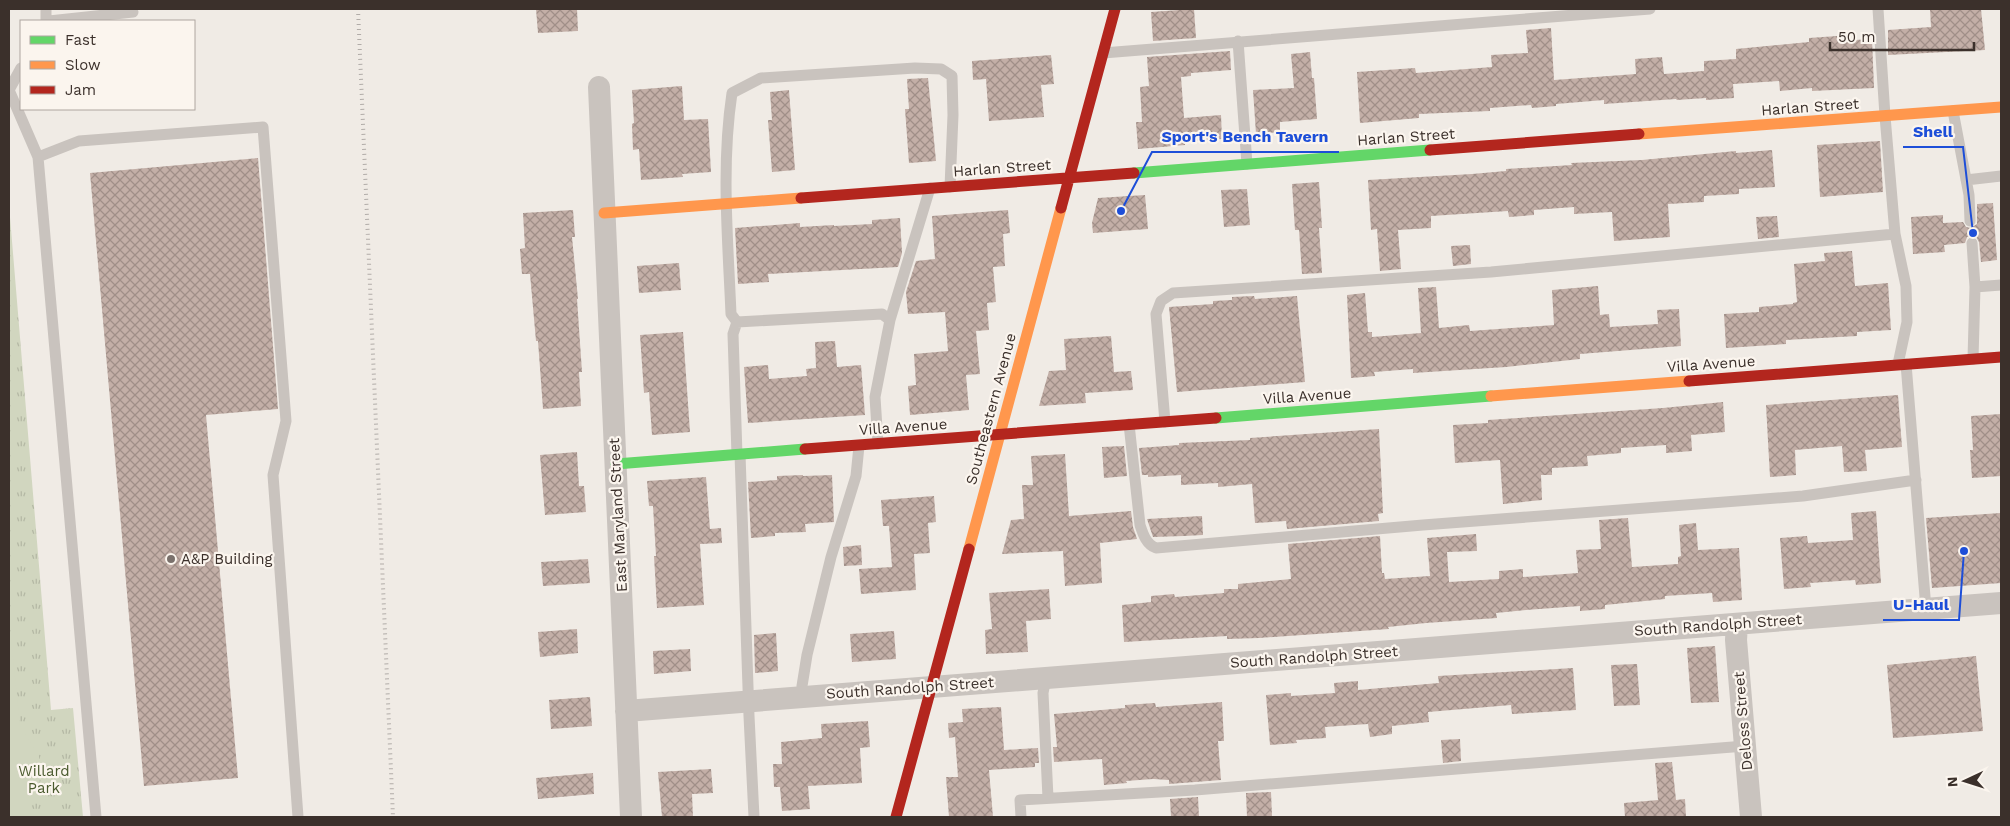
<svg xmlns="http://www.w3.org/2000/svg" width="2010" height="826" viewBox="0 0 2010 826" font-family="'Work Sans',sans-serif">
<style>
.grass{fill:url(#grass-tufts)}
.pitch{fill:#d1d6bf}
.building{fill:url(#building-cross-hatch)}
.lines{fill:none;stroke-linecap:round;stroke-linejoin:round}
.lane{stroke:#c9c3be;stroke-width:11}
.street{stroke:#c9c3be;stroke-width:22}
.fast{stroke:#63d668;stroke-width:11}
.slow{stroke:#ff974d;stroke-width:11}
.jam{stroke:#b3261e;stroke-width:11}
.rail{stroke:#b1aca8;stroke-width:4;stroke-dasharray:1 4;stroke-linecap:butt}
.poi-dot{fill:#7a716c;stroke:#fbf5ee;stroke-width:2}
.labels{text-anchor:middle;stroke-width:4.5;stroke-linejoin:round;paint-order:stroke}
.street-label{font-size:15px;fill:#3b302b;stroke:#fbf5ee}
.poi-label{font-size:15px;fill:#3b302b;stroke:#fbf5ee;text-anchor:start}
.park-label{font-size:15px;fill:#4a5a2e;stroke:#fbf5ee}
.leader{fill:none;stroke:#1d4ed8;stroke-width:2}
.callout-dot{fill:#1d4ed8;stroke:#fbf5ee;stroke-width:2}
.callout-label{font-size:16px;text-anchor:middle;font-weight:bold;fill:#1d4ed8;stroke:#fbf5ee;stroke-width:4.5;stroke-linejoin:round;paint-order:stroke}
</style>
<defs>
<pattern id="grass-tufts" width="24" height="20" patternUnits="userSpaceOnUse" patternTransform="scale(1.25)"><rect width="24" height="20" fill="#d1d6bf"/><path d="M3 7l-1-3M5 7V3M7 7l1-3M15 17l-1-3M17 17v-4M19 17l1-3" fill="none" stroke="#b4b8a4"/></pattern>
<pattern id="building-cross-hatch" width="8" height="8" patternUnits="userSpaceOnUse" patternTransform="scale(1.25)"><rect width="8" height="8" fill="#c3afa7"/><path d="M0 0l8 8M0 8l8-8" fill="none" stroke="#a08f88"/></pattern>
</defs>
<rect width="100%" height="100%" fill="#f0ebe5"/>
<!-- grass -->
<path class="grass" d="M9,205l42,505 22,-2 10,109h-74z"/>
<!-- pitch -->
<path class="pitch" d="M11,639l9,87 19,30 1,41 -18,20h-13v-176z"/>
<!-- building -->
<path class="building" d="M536,9h41l1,22 -40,2z
M1194,9l2,29 -43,3 -2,-29z
M1930,9h51l4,41 -97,5v-25l43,-3z
M1551,28l3,52 82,-6 -1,-15 27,-2 2,17 40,-3v-10l32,-2v-10l73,-7v-4l28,-2 1,5 34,-2 2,49 -62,3v-3l-32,3 -1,-10 -46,3 1,14 -28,2v-2l-29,2 -1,-1 -72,5v-4l-48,4v2l-24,2 -1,-3 -41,3v3l-71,3v4l-59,5 -3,-51 58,-4 1,5 76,-6 -1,-12 37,-2 -2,-23z
M1230,51l1,19 -40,3v3l-10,1 3,41 37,-3 1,24 -37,3v3l-47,4 -2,-27h6l-2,-35 9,-1 -2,-29z
M1310,52l2,26h2l3,41 -37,3v10l-24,2 -3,-44 41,-2 -3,-34z
M1051,55l3,29 -13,1 3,32 -55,4 -3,-42 -13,1 -1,-19z
M928,78l8,83 -27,2 -4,-54h4l-2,-30z
M682,86l2,34 24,-1 3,53 -29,2 1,3 -42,3 -2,-31 -6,1 -1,-26 2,-1 -2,-33z
M789,90l6,80 -23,2 -4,-52h4l-2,-28z
M1880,141l3,51 -63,5 -3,-52z
M1772,150l3,37 -36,2v5l-35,2v6l-36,2 2,33 -56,4 -2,-29 -38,2v-7l-40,3v5l-25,2 -1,-6 -77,5v12l-33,2 3,39 -21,2 -3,-42 -6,1 -3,-50 104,-6 34,-3v-2l66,-4 -1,-2 71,-3 94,-9v2z
M258,158l20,251 -72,6 32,363 -94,8 -54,-613z
M1319,182l3,46h-3l3,45 -20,1 -3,-44h-4l-3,-46z
M1247,189l3,36 -26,2 -3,-37z
M1145,195l3,34 -55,4 -1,-10 6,-25z
M1993,203l4,57 -16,2 -2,-20 -3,-5 -4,-1 -5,1 -2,6 -21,2 1,7 -32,2 -2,-37 32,-2v8l20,-1 3,5 5,1 6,-4v-20z
M573,210l2,27h-3l6,62h-1l5,73h-3l2,34 -38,3 -5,-68h-2l-6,-67h-8l-2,-25 5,-1 -2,-35z
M1008,210l2,23 -7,1 2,32 -12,1 3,35 -9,1 2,27 -13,1 4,43 -14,1 3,35 -59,5 -2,-29 8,-1 -2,-31 34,-3 -3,-39 -37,2 -2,-22 10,-31 19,-2 -3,-43z
M1777,216l2,21 -21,2 -2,-22z
M900,218l2,35 -4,14 -130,7 1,8 -31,2 -3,-56 65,-5v4l34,-2v1l38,-2v-4z
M1470,245l1,19 -18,2 -2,-20z
M1852,251l3,35 33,-3 3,47 -34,2v4l-71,4v4l-60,4 -2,-34 35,-2v-5l34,-3v-1l4,-1 -3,-38 31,-3 -1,-8z
M679,263l2,27 -42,3 -2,-27z
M1598,286l2,29 9,-1 1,13 48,-3 -1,-14 22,-1 2,37 -101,8v5l-74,8 -93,6v-4l-39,3 1,4 -24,2 -4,-83 18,-2 3,39h4v5l49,-4 -3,-45 18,-1 3,41 30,-3 1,6 84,-6 -2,-35z
M1254,296l1,3 42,-3 8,86 -128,10 -8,-85 44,-3v-3l19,-1v-3z
M683,332l7,100 -38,3 -3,-43 -5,1 -4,-58z
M1111,336l3,36 17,-1 2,19 -48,3 1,10 -47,3 10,-35 17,-1 -2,-31z
M835,341l2,26 24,-2 4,50 -117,8 -4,-56 24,-2 1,14 38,-3 -1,-7 10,-1 -1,-26z
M1898,395l4,52 -37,3 2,21 -23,1 -2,-26 -47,4 1,25 -26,2 -4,-72z
M1723,402l2,30 -34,3 1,16 -26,2v-8l-45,3v5l-34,3 1,10 -36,2v7h-11l1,25 -39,4 -3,-44 -45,3 -2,-38 35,-2v-3l175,-12z
M2001,414v62l-29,2 -2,-28h3l-2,-34z
M1379,429l4,84 -5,1 1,7 -92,8 -1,-8 -31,2 -3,-39 -34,3v-4l-37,2v-10l-33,2v-2h-6l-3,-27 40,-3v-2l71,-3v-2z
M1124,446l3,30 -23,2 -2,-31z
M577,452l2,34h5l2,26 -41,3 -5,-60z
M1065,454l4,62 62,-5 2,16 4,12 -37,4 2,40 -37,3 -2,-35 -61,3 9,-34 13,-1 -2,-34h11l-2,-29z
M803,475v1l29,-1 2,47 -29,2 1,8 -31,1v3l-24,2 -3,-56 29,-2v-4z
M706,477l4,52 11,-1 1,15 -22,1 4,61 -47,3 -3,-52h2l-3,-50h-4l-2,-25z
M934,496l2,26 -8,1 2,30 -16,1 2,36 -55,4 -2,-25 33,-2 -3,-41h-6l-2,-26z
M1876,511l5,72 -25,2 -1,-5 -45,3 1,4 -27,2 -4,-51 27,-2 1,7 45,-3 -2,-27z
M2001,513v70l-69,5 -6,-70z
M1202,516l1,19 -19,1 -31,1 -6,-18z
M1628,518l4,49 46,-3v-7l3,-1 -2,-31 17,-2 2,27 41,-2 3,52 -29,2 -1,-9 -47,3v3l-60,6v4l-25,2v-5l-54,4 -30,3 1,5 -71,5 -38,4 1,2 -130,9 -32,1v-3l-103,6 -2,-37 29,-3v-6l23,-2 1,3 49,-4v-4h14v-5l53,-5 -3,-35 92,-8 2,37h2l1,6 45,-3 -3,-38 49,-4 1,17 -30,1 2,30 50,-3v-8l24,-2v8l55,-4 -2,-23 25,-1 -2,-29z
M861,545l1,20 -18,1 -1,-19z
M588,559l2,24 -47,3 -2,-24z
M1049,589l2,30 -25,2 2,31 -42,2 -1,-24 7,-1 -3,-36z
M577,629l1,24 -38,4 -2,-25z
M894,631l2,28 -44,3 -2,-28z
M776,633l2,38 -23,2 -1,-38z
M1715,646l4,56 -28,1 -4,-55z
M690,649l1,22 -37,3 -1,-23z
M1976,656l7,75 -90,7 -6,-73z
M1637,664l3,41 -26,1 -3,-41z
M1573,668l3,42 -64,4 -1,-9 -83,7 1,10 -37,4v8l-22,3 -2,-13 -43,3 1,11 -30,2 1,3 -27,2 -4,-50 25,-2v3l44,-3 -1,-10 24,-2v9l81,-7 -1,-7z
M590,697l2,29 -41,3 -2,-29z
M1222,702l2,39h-6l3,39 -52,4v-4l-16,-1 -27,2 1,2 -23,2 -2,-26 -48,3 -1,-15h4l-3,-33 71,-6v-3l30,-2 1,4z
M1001,707l3,43 34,-2 1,15h-4v4l-46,3 4,47h-44l-3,-40h12l-3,-40 -6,1 -1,-15 15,-1 -1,-13z
M868,721l2,26 -10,1 2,35 -54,3 2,23 -28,2 -2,-24h-6l-1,-23h9l-1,-22 41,-4 -1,-14z
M1460,739l1,22 -18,2 -2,-23z
M1672,762l4,38 9,-1 1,18h-61l-1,-14 34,-3 -3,-37z
M711,769l2,24 -21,1 1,23h-31l-4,-45z
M593,773l1,21 -56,5 -2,-21z
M1271,792l1,24 -25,1 -1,-24z
M1198,797l1,20h-28l-1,-18z"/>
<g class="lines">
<!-- lane -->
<path class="lane" d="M46,9v12
M1878,9l7,107 10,118
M49,21l84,-9
M1238,41l9,123
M1103,53l547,-44
M21,68l-12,22 29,67
M1953,111l16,84 1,26
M1966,180l35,-4
M1972,243l3,44 -2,72
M1975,287l26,-2
M890,320l40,-132
M1906,364l20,245
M1165,422l-9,-108 5,-13 12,-8 318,-21 404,-38 11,52 1,36 -9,42
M1129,424l11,101c3,9 6,19 16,23l267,-23 380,-29 113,-16
M878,444l-3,-47 15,-77 -8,-6 -145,8 -6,-8c-3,-73 -10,-148 1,-221l29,-15 154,-10 26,1 11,7 1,39 -3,72
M740,454l9,262 5,101
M737,455l-4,-121 4,-12
M1046,678l-3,15 5,105
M803,697l-1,-11 5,-31 24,-98 25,-81 3,-30
M96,817l-58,-660 41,-16 184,-14 23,294 -13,54 25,342
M1021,817l-1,-17 175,-10 550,-44"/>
<!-- street -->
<path class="street" d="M599,87l32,730
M1737,624l-1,16 15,177
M626,711l1375,-108"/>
<!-- fast -->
<path class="fast" d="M1134,173l296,-23
M1216,418l275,-22
M616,464l189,-15"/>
<!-- slow -->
<path class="slow" d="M1639,134l362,-27
M604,213l197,-15
M1491,396l198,-15
M969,549l92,-341"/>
<!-- jam -->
<path class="jam" d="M1430,150l209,-16
M801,198l333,-25
M1061,208l54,-199
M1689,381l312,-24
M805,449l411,-31
M896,817l73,-268"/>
<!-- rail -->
<path class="rail" d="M358,9l35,808"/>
</g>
<!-- markers -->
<circle class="poi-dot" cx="171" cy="559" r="5"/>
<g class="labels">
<!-- street labels -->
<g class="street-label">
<text transform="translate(1810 107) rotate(-4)" y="5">Harlan Street</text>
<text transform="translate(1406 137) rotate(-4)" y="5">Harlan Street</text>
<text transform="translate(1002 168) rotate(-4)" y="5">Harlan Street</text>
<text transform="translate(1711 364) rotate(-4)" y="5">Villa Avenue</text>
<text transform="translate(1307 396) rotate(-4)" y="5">Villa Avenue</text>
<text transform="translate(991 409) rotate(-75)" y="5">Southeastern Avenue</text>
<text transform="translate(903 427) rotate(-4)" y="5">Villa Avenue</text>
<text transform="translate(618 515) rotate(-93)" y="5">East Maryland Street</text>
<text transform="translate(1718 625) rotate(-4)" y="5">South Randolph Street</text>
<text transform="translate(1314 657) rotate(-4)" y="5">South Randolph Street</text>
<text transform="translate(910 688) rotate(-4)" y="5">South Randolph Street</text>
<text transform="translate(1743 721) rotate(-95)" y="5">Deloss Street</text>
</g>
<!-- poi labels -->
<g class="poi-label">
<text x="181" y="564">A&amp;P Building</text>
</g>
<!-- park labels -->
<g class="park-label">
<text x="44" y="776">Willard<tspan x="44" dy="17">Park</tspan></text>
</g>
</g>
<!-- callouts -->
<path class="leader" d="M1973 233L1963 147H1903M1121 211L1152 152H1339M1964 551L1959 620H1883"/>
<g class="callout-dot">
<circle cx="1973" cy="233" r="5"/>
<circle cx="1121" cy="211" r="5"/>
<circle cx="1964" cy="551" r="5"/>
</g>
<g class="callout-label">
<text x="1933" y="137">Shell</text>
<text x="1245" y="142">Sport's Bench Tavern</text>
<text x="1921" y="610">U-Haul</text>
</g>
<!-- border -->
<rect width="2010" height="826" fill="none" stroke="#3b302b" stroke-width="20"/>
<!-- legend -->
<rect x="20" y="20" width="175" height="90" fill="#fbf5ee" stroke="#aea6a0"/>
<rect x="30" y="36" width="25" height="8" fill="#63d668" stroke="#aea6a0"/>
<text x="65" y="45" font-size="15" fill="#3b302b">Fast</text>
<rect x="30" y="61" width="25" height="8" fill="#ff974d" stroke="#aea6a0"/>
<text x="65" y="70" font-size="15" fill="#3b302b">Slow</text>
<rect x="30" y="86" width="25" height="8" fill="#b3261e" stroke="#aea6a0"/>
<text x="65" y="95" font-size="15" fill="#3b302b">Jam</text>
<!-- north arrow -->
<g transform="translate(1965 781) rotate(266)" stroke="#fbf5ee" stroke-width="4" paint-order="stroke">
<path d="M0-4L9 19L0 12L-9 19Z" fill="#3b302b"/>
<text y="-8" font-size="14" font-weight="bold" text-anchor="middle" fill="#3b302b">N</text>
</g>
<!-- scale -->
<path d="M1830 42v8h144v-8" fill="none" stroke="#3b302b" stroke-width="2.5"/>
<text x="1838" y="42" font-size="15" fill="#3b302b" stroke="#fbf5ee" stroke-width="4" paint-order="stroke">50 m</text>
</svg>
